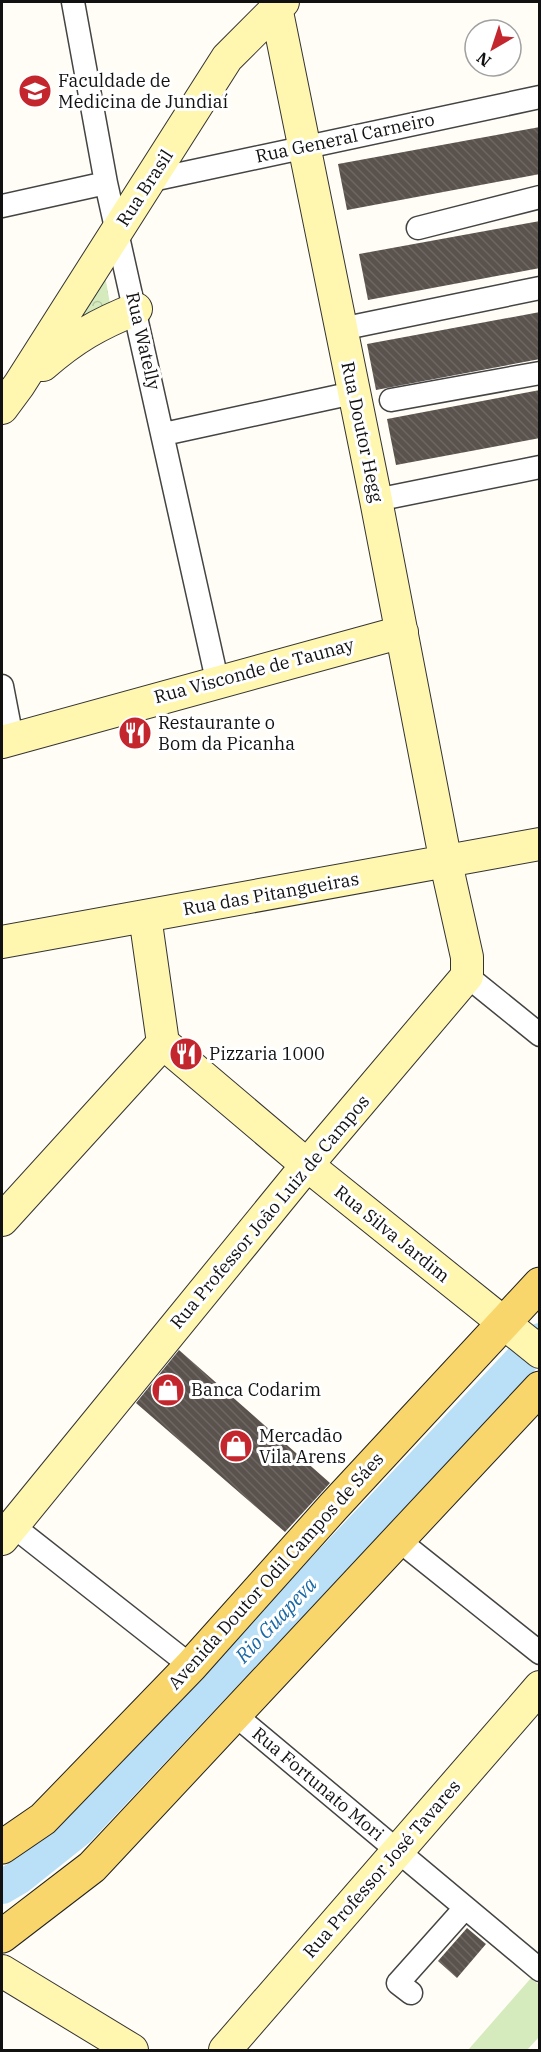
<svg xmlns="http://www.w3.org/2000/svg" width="541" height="2052" viewBox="0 0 541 2052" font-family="'IBM Plex Serif',serif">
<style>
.grass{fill:#d5ebbd}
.park{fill:url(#park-crowns)}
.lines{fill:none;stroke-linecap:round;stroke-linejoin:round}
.river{stroke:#b9e0f7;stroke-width:34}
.building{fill:url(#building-back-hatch)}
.street-casing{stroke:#444;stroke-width:25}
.secondary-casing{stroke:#333;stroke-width:34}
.primary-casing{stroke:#222;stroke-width:35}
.street{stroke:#fff;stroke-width:22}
.secondary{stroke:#fff6b0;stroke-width:32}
.primary{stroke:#f9d66b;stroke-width:33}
.labels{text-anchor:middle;stroke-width:6;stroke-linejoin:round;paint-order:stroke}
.poi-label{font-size:18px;fill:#111;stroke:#fff;text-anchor:start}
.street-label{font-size:18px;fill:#111;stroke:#fff}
.water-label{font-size:20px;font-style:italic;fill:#1768a6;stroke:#fff}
</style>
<defs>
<pattern id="park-crowns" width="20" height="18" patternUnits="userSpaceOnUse" patternTransform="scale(1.5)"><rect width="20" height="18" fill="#d5ebbd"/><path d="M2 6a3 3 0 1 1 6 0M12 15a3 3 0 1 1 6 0" fill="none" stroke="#b6c8a1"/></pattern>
<pattern id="building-back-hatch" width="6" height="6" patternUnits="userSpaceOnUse" patternTransform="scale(1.5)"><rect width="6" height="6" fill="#5a524d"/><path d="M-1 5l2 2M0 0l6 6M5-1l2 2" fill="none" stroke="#6d6662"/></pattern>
</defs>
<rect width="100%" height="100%" fill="#fffdf5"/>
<!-- grass -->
<path class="grass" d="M531,1978l8,7 1,51 -13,14h-59z"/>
<!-- park -->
<path class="park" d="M103,264l7,40 -53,36z"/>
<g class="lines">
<!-- river -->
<path class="river" d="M2,1887l17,-10 59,-47 462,-490"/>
</g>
<!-- building -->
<path class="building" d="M540,127v47l-193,36 -9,-46z
M540,221v47l-172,32 -9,-46z
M540,312v47l-164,31 -9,-46z
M540,390v48l-144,27 -9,-46z
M179,1350l151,133 -45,49 -149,-129z
M467,1928l19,16 -29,34 -19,-17z"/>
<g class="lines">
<!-- street casing -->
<g class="street-casing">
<path id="street" d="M73,2l33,181 111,497
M152,180l388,-83
M2,206l104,-23
M418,228l122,-31
M341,329l199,-41
M391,400l149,-27
M164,434l189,-41
M376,500l164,-33
M2,686l10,52
M467,976l73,59
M13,1526l178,140
M397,1539l143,114
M234,1714l306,256
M411,1993l-13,-10 67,-75"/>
</g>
<!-- secondary casing -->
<g class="secondary-casing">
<path id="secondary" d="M43,365c31,-27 55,-41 93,-56
M2,408l17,-23 208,-327 56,-56
M2,742l400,-110
M145,916l18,127
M2,942l538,-98
M163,1043l144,122 233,187
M2,1220l161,-177
M2,1539l305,-374 160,-189v-19l-21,-94 -70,-363 -101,-498
M2,1971l130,79
M225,2050l315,-363"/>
</g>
<!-- primary casing -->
<g class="primary-casing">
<path id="primary" d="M2,1847l41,-28 148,-153 143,-160 206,-222
M2,1936l90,-69 448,-479"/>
</g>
<!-- street -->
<use href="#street" class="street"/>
<!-- secondary -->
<use href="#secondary" class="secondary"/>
<!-- primary -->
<use href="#primary" class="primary"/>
</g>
<!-- icons -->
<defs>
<g id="university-disc" transform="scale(1.725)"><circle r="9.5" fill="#c4262e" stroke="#fff"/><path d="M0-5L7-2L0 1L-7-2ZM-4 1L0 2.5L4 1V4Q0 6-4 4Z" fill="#fff"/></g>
<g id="restaurant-disc" transform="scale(1.725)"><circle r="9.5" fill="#c4262e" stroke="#fff"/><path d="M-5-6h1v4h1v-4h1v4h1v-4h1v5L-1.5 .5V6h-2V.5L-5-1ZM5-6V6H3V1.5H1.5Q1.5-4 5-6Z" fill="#fff"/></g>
<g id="shop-disc" transform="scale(1.725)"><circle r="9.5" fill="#c4262e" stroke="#fff"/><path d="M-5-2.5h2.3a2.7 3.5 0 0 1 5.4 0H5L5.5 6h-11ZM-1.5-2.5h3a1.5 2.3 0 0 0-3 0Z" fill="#fff"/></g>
</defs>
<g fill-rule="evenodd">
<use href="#university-disc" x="35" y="91"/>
<use href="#restaurant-disc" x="135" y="733"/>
<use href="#restaurant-disc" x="186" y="1054"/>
<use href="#shop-disc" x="168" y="1390"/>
<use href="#shop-disc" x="236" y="1446"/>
</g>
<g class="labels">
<!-- poi labels -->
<g class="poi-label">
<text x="58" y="87">Faculdade de<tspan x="58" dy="21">Medicina de Jundiaí</tspan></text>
<text x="158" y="729">Restaurante o<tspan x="158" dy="21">Bom da Picanha</tspan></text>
<text x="209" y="1060">Pizzaria 1000</text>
<text x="191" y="1396">Banca Codarim</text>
<text x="259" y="1442">Mercadão<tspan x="259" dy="21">Vila Arens</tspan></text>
</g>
<!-- street labels -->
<g class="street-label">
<text transform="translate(345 138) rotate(-12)" y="6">Rua General Carneiro</text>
<text transform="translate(145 188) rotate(-57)" y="6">Rua Brasil</text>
<text transform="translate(143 341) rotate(77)" y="6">Rua Watelly</text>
<text transform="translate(362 432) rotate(78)" y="6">Rua Doutor Hegg</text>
<text transform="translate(254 671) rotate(-15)" y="6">Rua Visconde de Taunay</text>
<text transform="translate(271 894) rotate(-10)" y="6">Rua das Pitangueiras</text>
<text transform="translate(270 1212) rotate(-50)" y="6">Rua Professor João Luiz de Campos</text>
<text transform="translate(392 1234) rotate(39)" y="6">Rua Silva Jardim</text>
<text transform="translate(276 1571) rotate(-48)" y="6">Avenida Doutor Odil Campos de Sáes</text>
<text transform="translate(318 1784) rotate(40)" y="6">Rua Fortunato Mori</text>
<text transform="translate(382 1869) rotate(-49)" y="6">Rua Professor José Tavares</text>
</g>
<!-- water labels -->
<g class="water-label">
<text transform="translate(276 1620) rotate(-47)" y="7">Rio Guapeva</text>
</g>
</g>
<!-- border -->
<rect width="541" height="2052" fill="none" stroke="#111111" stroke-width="6"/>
<!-- north arrow -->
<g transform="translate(493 48) rotate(219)"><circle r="28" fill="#ffffff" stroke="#a0a0a0" stroke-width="1.5"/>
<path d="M0-4.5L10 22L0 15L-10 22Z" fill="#c4262e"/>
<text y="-9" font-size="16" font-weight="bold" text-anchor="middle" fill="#111111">N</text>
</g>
</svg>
